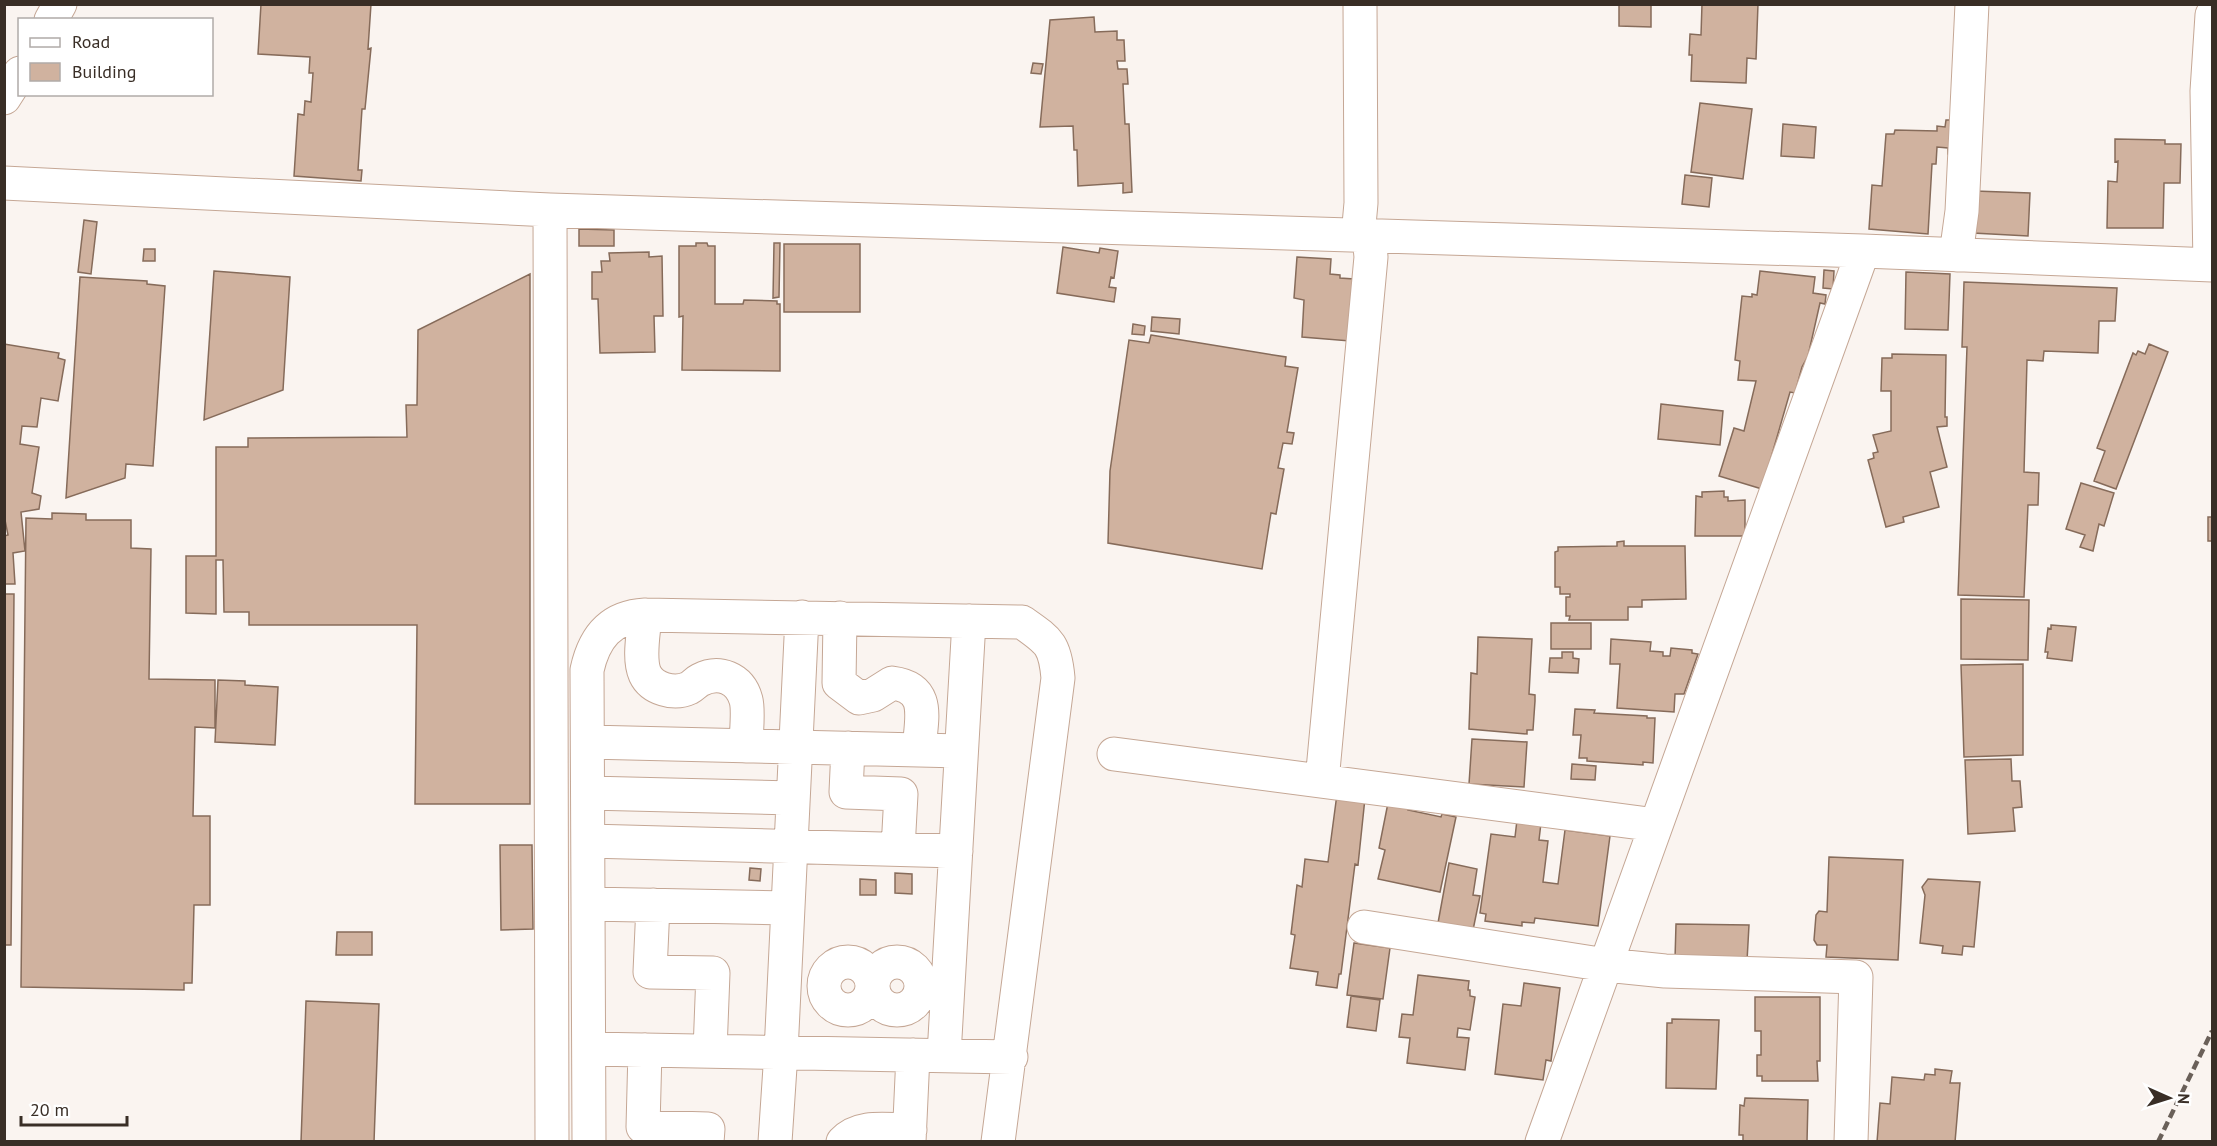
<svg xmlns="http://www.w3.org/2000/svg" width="2217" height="1146" viewBox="0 0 2217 1146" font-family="'PT Sans',sans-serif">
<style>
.building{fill:#d0b29f;stroke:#866b5a;stroke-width:1.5}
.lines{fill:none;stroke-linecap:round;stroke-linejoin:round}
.minor-casing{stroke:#c5a795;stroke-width:35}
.minor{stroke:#fff;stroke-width:33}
.rail{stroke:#6a6059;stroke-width:4.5;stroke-dasharray:9 4.5;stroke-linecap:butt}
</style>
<rect width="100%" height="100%" fill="#faf4f0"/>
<!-- building -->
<path class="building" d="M261,4h110l-3,45 3,-1 -6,61h-3l-4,61h4l-1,11 -67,-5 4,-62 6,1 1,-14 6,1 2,-29h-4l1,-16 -52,-3z
M1619,4h32v23l-32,-1z
M1702,4h56l-2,55 -9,-1 -1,25 -55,-2 1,-26h-3l1,-21 11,1z
M1094,17l1,15 22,-1v9h7l1,21h-8l1,8h9l1,15h-5l2,40h4l3,68 -9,1v-10l-45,3 -1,-36h-3l-1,-24 -33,1 10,-107z
M1033,63l10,1 -2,10 -10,-1z
M1700,103l52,6 -9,70 -52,-7z
M1946,120h7l-1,34h-4v-6l-11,-1 -1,17h-4l-4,70 -59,-5 3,-44 10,1 4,-52h8l1,-4 42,1v-5l8,1z
M1783,124l33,3 -2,31 -33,-2z
M2115,139l50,1v4h16l-1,39h-16l-1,45h-56l1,-47 9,1 1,-21 -3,1z
M1685,175l27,3 -3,29 -27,-3z
M1975,191l55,2 -2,43 -55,-3z
M84,220l13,2 -6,52 -13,-2z
M579,229l35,1v16h-35z
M696,243h11l1,3h7v58h28l1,-4 33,1v3h3v67l-98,-1 1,-54 -4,1v-71h17z
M774,243h6l-1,54 -6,1z
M784,244h76v68h-76z
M1063,247l36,6 1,-5 18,3 -4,27 -3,-1 -2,10 7,1 -2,14 -57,-9z
M144,249h11v12h-12z
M649,252v5l13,-1 1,60h-9l1,36 -55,1 -2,-54h-6v-27h10l-1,-11h9l-1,-8z
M1297,257l34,2 -1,15 10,1v3l14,1 -4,62 -48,-4 2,-37 -10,-2z
M1824,270l10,1 -1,18 -10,-1z
M214,271l76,6 -7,113 -79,30z
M1760,271l55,6 -2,16 13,2 -1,9 -5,-1 -12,53 -6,11 -7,26 -5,-1 -28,97 -43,-13 15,-48 10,3 12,-50 -18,-1 2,-19 -5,-1 7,-64 10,1v-3l5,1z
M1906,272l44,2 -2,56 -43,-1z
M530,274v530h-115l2,-179h-168v-13h-25l-1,-52h-7v54l-30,-1v-57h30v-109h32v-9l159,-1 -1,-32h11l1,-75z
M80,277l67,4v3l18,2 -12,180 -27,-2 -1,14 -59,20z
M1964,282l153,6 -2,33h-16l-1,32 -54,-2 -1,10 -16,-1 -3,112 15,1 -1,32h-10l-4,92 -66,-2 9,-248h-5z
M1152,317l28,2 -1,15 -28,-3z
M1133,324l12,2 -1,9 -12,-1z
M1151,335l135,22 -1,9 13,2 -11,64 7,1 -2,11 -9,-1 -5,25 6,1 -8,45 -5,-1 -9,56 -154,-26 2,-72 19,-131 20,3z
M4,344l55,9 -1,5 7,2 -7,41 -17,-3 -4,29 -15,-1 -2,18 19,3 -7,46 9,3 -2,13 -18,3 4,39 -12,2 2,31h-11v-48l4,-1 -4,-20z
M2149,344l19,8 -52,137 -22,-8 11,-30 -8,-3 36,-95 3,2 2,-4 7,3z
M1892,354l54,1 -1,62h2v9l-10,1 10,40 -17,5 9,35 -36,10 1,5 -18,5 -18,-67 6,-2 -1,-5 5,-1 -5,-17 18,-4v-40h-10l1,-33h10z
M1661,404l62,7 -3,34 -62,-6z
M2081,483l33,10 -10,33 -5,-2 -6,27 -13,-4 5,-12 -19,-6z
M1724,491v6h4v4l17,-1v36h-50l1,-40 6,1v-5z
M52,513l34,1v6h45v28l20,1 -2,130 66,1v48l-20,-1 -2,89h17v89h-16l-2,78h-8v7l-163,-3 5,-469 26,1z
M2208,517h4v69v-45h-4z
M1624,541v5h61l1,53 -44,1v7h-14v13h-59l1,-4h-4v-19h4v-3h-10v-7h-5v-35l3,-1v-4l59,-1v-4z
M4,594h10l-3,351h-7z
M1961,599l68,1 -1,60 -67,-1z
M1551,623h40v26h-40z
M2051,625l25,2 -4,34 -25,-3 1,-6h-3l3,-24 3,1z
M1478,637l54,2 -3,55 6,1v6l-2,29h-6v4l-58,-5 2,-56 6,1z
M1611,639l40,3 -1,9 13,1v4h7l1,-8 21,2v3l6,1 -14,40h-9l-1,18 -57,-4 3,-44h-10z
M1562,652h11v6l6,1 -1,14 -29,-1 1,-14h12z
M2023,664v91l-59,2 -3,-92z
M218,680l27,1v4l33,2 -3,58 -60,-3z
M1575,709l20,1 -1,3 53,3v2h8l-2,45 -10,-1v3l-56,-4v-3h-8l2,-23h-8z
M1472,739l55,3 -3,45 -55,-3z
M2011,759l1,22h8l2,26 -9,1 2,23 -47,3 -3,-74z
M1572,764l24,2 -1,14 -24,-1z
M1337,794l28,4 -7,67 -3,-1 -14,110h-2l-2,14 -21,-3 2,-13 -28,-4 5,-33 -4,-1 6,-49 5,2 3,-28 23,3z
M1388,803l21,4 -1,3 33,7 1,-3 14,3 -16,75 -62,-13 7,-29 -6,-2z
M1517,820l24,3 -2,17 9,1 -5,41 15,2 7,-54 45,6 -12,90 -63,-8 -1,5 -12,-1v4l-37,-5 1,-7 -6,-1 11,-79 24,3z
M500,845h32l1,84 -32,1z
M1829,857l74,3 -5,100 -72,-3 1,-12h-10l-3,-5 2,-25 3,-4 8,1z
M1449,863l28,6 -4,26 7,1 -7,34 -35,-7z
M750,868l11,1 -1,12 -11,-1z
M895,873l17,1v20l-17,-1z
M860,879l16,1v15h-16z
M1928,879l52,3 -6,65 -11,-1 -1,9 -20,-2 1,-7 -23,-3 5,-48 -3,-8z
M1676,924l73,1 -2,36 -72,-2z
M337,932h35v23h-36z
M1354,943l36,5 -7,51 -36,-4z
M1418,975l51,6 -1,9h2v6l5,1 -5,33 -12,-2 -1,9 12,1 -4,32 -58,-7 3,-25 -11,-1 3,-23 11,1z
M1524,983l36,5 -9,73 -5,-1 -3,20 -48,-6 8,-70 18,2z
M1351,996l29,4 -4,31 -29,-4z
M1755,997h65v64h-3l1,20h-56v-5h-5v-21h4v-24h-6z
M306,1001l73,3 -5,138h-73z
M1672,1019l47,1 -3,69 -50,-1 1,-65h5z
M1935,1069l17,2 -2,12h10l-5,59h-78l3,-39 10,1 2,-27 32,3 1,-6 10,1z
M1745,1098l63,2 -1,42h-64v-7h-4l1,-30 4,1z"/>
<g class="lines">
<!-- minor casing -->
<g class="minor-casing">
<path id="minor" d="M51,20l9,-16
M4,98l16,-25
M4,183l546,27 1313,41 349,14
M550,210l2,932
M1358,236l3,-33 -1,-199
M1956,255l6,-44 10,-207
M2210,265l-3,-174 5,-76
M645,615c-1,17 -7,43 0,59 7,15 29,21 44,14 4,-2 7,-6 11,-8 19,-10 40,-2 46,20 3,11 0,33 0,46
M840,618l-1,65 20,15 14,-3 19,-12c40,5 29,36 27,67
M588,742l373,9
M848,748l-2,44 55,2 -3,55
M1114,754l542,71
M1322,781l49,-524 -2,-21
M588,793l205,5
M589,841l367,10
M589,904l199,4
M653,905l-3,67 63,1 -3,78
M1364,927l242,38 59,6 191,6 -5,165
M824 986a24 24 0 1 1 48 0a24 24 0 1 1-48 0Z
M873 986a24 24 0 1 1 48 0a24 24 0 1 1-48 0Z
M590,1049l421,8
M645,1050l-2,77 65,2 -1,13
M944,1055l25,-434
M589,1142l-2,-472c7,-32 23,-53 58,-55l377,7c27,19 33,22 36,56l-60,464
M775,1142l6,-90 21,-435
M843,1142c17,-18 44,-12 67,-12
M909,1142l4,-87
M1542,1142l321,-891"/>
</g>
<!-- minor -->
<use href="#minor" class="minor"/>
<!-- rail -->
<path class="rail" d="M2158,1142l54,-111"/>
</g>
<!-- border -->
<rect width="2217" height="1146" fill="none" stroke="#392e26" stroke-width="12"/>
<!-- legend -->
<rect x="18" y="18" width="195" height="78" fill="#ffffff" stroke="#b0aba8" stroke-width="1.5"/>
<rect x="30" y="38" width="30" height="9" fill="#ffffff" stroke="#b0aba8" stroke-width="1.5"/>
<text x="72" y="48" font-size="18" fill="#392e26">Road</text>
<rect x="30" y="63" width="30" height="18" fill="#d0b29f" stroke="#b0aba8" stroke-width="1.5"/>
<text x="72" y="78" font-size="18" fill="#392e26">Building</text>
<!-- north arrow -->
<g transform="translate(2169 1098) rotate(93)" stroke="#ffffff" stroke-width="4.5" paint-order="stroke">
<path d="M0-4.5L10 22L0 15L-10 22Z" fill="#392e26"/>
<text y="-9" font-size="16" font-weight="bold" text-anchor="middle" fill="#392e26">N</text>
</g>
<!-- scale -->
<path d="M21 1116v9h106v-9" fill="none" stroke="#392e26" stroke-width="3"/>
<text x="30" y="1116" font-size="18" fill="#392e26" stroke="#ffffff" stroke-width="4.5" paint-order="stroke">20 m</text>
</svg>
